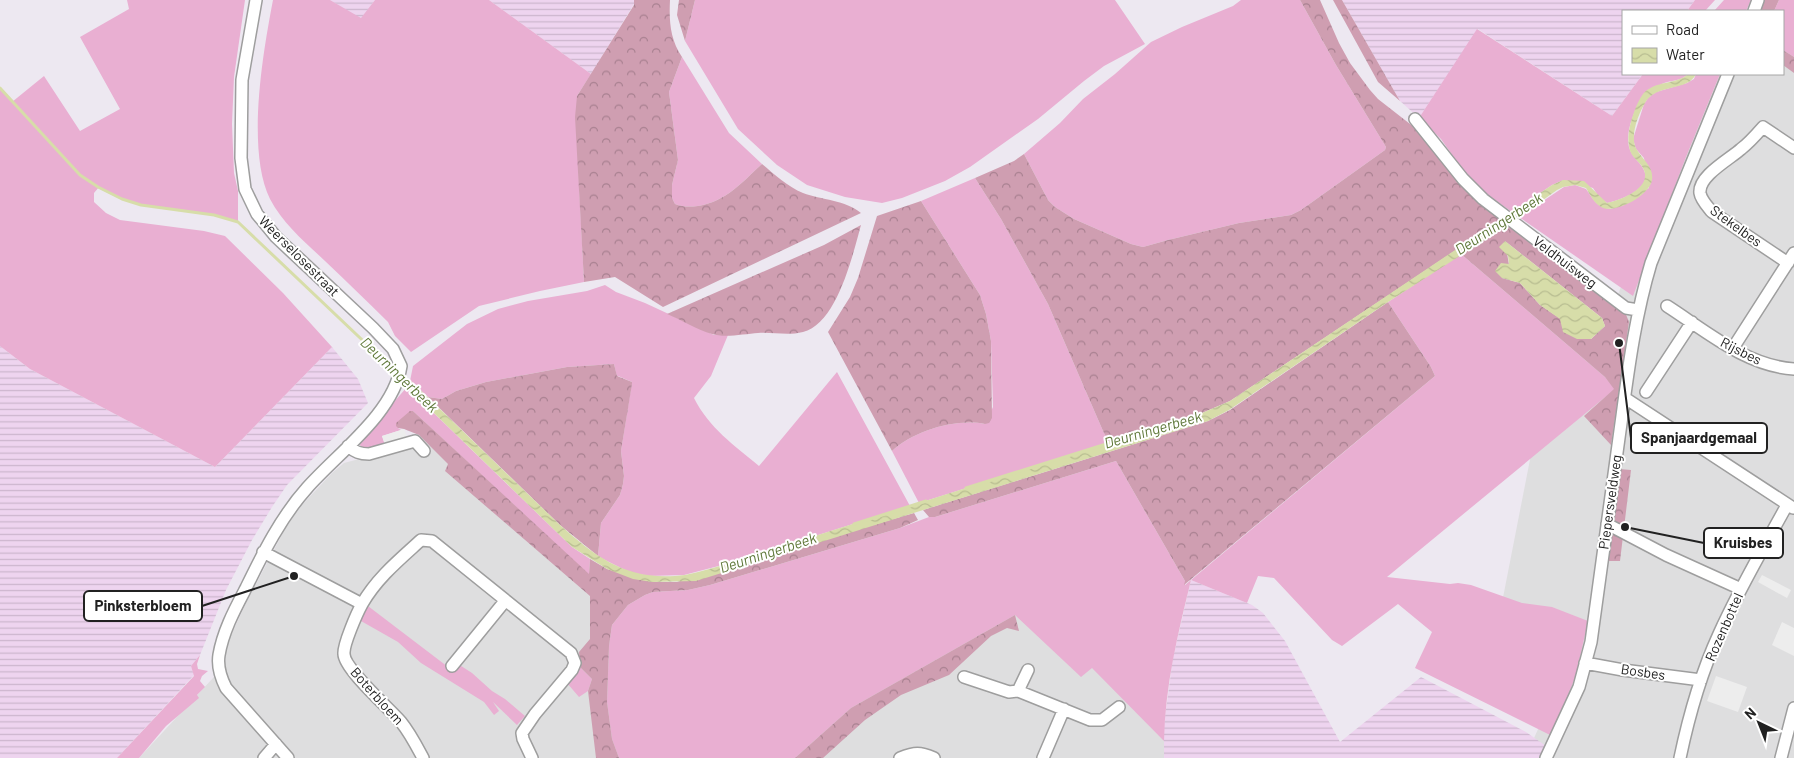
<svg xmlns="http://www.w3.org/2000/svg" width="1794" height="758" viewBox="0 0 1794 758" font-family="Barlow,sans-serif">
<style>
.residential{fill:#dededf}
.farmland{fill:url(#farmland-rules)}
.grass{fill:#e9afd2}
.forest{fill:url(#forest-crowns);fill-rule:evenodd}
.parking{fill:#ededed}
.water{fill:url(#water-waves)}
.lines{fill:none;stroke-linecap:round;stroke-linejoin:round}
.stream{stroke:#d7dda9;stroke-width:3}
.minor-casing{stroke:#9e9e9e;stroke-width:14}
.minor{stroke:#fff;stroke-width:11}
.labels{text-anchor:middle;stroke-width:4;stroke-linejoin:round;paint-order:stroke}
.street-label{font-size:14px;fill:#212121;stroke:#fff}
.water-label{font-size:15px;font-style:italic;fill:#5f7839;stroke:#fff}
.leader{fill:none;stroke:#212121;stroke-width:2}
.callout-dot{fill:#212121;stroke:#fff;stroke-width:2}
.callout{fill:#fff;stroke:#212121;stroke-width:2}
.callout-label{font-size:15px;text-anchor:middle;font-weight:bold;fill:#212121}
</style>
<defs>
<pattern id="farmland-rules" width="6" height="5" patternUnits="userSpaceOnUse" patternTransform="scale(1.25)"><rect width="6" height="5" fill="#eed4ef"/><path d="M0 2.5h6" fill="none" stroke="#ccb6cd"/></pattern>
<pattern id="forest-crowns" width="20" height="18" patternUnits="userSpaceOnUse" patternTransform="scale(1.25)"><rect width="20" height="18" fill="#cf9eb1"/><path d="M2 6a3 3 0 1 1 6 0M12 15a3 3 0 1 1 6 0" fill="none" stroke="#a88090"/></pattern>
<pattern id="water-waves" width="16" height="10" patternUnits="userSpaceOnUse" patternTransform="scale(1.25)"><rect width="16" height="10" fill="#d7dda9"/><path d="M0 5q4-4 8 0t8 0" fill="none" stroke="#b8bd91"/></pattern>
</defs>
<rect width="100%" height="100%" fill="#ede8f1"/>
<!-- residential -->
<path class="residential" d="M1783,44l11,7v707h-269l19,-42 -53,-57 43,-220 41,-35 51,-130 70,-200h87z
M419,435l180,146 32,177h-492l86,-93 1,-19 20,-43 40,-76 16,-22 30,-32 12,-10 15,-4z
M1010,601l167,133 3,24h-408z"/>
<!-- farmland -->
<path class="farmland" d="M330,0h45l-14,19z
M489,0h145v4l-43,70z
M1342,0h353l-8,11h-64v63h20l-31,42 -134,-87 -59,89 -19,-17z
M0,346l30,23 185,98 117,-120 26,32 10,24 -81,82 -15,22 -20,33 -26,50 -26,65 -9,11 3,9 -77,83h-117z
M1191,580l61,25 11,8 22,28 55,101 81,-65 105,55 20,14 -5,12h-377v-34l9,-66z"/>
<!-- grass -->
<path class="grass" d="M127,0h118l-11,77 -2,47 2,49 4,18v31l-24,-7 -73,-10 -19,-6 -23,-12 -5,6v9l12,11 14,7 84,11 21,5 58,57 49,54 -117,120 -185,-98 -30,-23v-258l12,14 32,-26 36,55 40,-22 -40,-72 49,-28z
M273,0h57l31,18 14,-18h114l102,74 -14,22 2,89 5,97 -44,9 -61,15 -68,46 -16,-16 -7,-14c-21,-21 -42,-41 -63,-61 -20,-19 -42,-37 -55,-62 -24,-49 -7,-147 3,-199z
M695,0h420l30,44 -41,22 -20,15 -46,38 -68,48 -25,14 -43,17 -20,5 -37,-6 -38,-12 -30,-20 -39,-36 -53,-88z
M1241,0h59l36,65 50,82 -1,3 -84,60 -10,5 -52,8 -71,17 -25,7 -12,-3 -57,-25 -19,-12 -7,-7 -24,-46 36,-31 23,-24 32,-25 36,-32 31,-15 51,-21z
M1695,0h20l-10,11h-18z
M1724,0h27l-5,11h-32z
M1779,0h15v57l-11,-7v-39h-9z
M1477,29l135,87 31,-42h45c-7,7 -15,6 -24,9 -6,2 -26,21 -28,26 -5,11 -10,26 -7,38 3,12 13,15 16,26 5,17 -26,27 -38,30l-8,-6 -6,-9 -30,-8 -11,5 -40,27 -28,-20 -20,-20 -23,-33 -22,-21z
M682,57l47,76 33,31c-21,19 -35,37 -64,42 -9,1 -15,1 -23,-2l-3,-6v-13l6,-25 -9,-68z
M1696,74h24l-34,83 -53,139 -114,-79 45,-30 11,-2 11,4c8,11 11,19 26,20l37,-21 -5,-30 -8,-9 -3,-10 11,-35 4,-6 8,-6 31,-9 7,-4z
M975,178l26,41 47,85 55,127 6,12 -190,60 -27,-52c21,-20 64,-33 93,-27l8,-17 -2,-66 -5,-27 -6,-19 -59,-94z
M1461,254l144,123 10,12 -228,188 63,7 8,-1 13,2 51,18 30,4 36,14 -12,54 -24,61 -137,-68 17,-36 -34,-28 -56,42 -10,-6 -58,-62 -16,-2 -11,27 -56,-23c-13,53 -26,106 -27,161l-72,-73 -11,9 -66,-62 -164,93 -56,50h-176l-7,-19 -5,-37 2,-56 3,-21 16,-20 17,-10 8,-3 35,-2 22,-5 190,-57 29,-11h6l181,-56 69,120v4l250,-209 -4,-9 -43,-65z
M605,285l11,7 29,11 69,32h14l-17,41 -17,22c15,30 40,47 65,68l78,-94 73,134 -180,57 -46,12 -36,1 -19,-4 -28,-14 -3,-2 3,-33 19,-28 3,-11 1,-8 -3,-25 11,-69 -14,-6 -1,1 -3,-13 -47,3 -81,15 -30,9 -14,8 -14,-2 -18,-16 3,-15 54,-42 31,-15 30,-8 59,-10z
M407,387l165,160 18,12 -1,16 -176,-164 -15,17 3,2 -19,6 3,9 -20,5 -4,-3 -2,-5z
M364,603l88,67 6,-6 14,9 20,18 13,8 20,17 -8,9 -24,-23 6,9 -5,4 -10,-13 -63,-39 -23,-21 -37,-21 4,-12z
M200,655l-3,9 1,5 10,2 -6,5 -2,5 5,6 -8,8 2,3 -33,28 -27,32h-22l77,-82 -3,-10z
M580,667l12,12 -4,12 -9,6 -12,-14z"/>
<!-- forest -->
<path class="forest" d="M634,0h36c-1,21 0,39 12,57l-13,35 9,68 -6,25v13l3,6c8,3 14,3 23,2 29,-5 43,-23 64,-42 12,10 26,23 41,29 18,7 43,7 58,20l-198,94 -48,-30 -31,5 -9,-165 2,-21 57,-91z
M679,0h16l-10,41 -8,-26z
M1300,0h20l19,43 11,20 20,27 8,9 41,32 56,67 26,22 -271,181 -28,12 -93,30 -6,-12 -55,-127 -47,-85 -26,-41 39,-17 10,-7 24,46 7,7 19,12 57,25 12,3 25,-7 71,-17 52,-8 10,-5 84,-60 1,-3 -50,-82z
M1333,0h9l58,101 -22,-19z
M1762,0h17l-5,11h-16z
M1783,50l11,7v16l-11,-8z
M921,201l59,94 6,19 5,27 1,77 -3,5 -4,1c-29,-6 -72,7 -93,27l-64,-119 22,-35 8,-19 19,-62z
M861,225c-8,29 -24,99 -58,107 -15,4 -30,0 -45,1 -13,1 -34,5 -46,1 -15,-4 -30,-14 -45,-20l157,-69z
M1508,225l113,82 4,5 4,10 -18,123 -27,-29 30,-27 -9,-12 -144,-123zM1505,241l97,77 3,8 -14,13 -51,-34 -20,-22 -18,-5 7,-13z
M1388,302l43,65 4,9 -251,209 1,-4 -69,-120 -181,56h-6l-6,-7 285,-89 22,-11z
M614,364l3,12 15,6v2l-11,67 3,25 -1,8 -3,11 -19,28 -3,33 -38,-31 -132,-128 14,2 14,-8 30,-9 81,-15z
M410,411h3l176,163 1,-15 17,10 45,13h25l237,-69 4,7 -18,8 -190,57 -22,5 -35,2 -8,3 -17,10 -16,20 -3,21 -2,56 5,37 7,19h-23l-8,-67 4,-12 -12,-12 -1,-15 11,-13v-43l-145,-125 3,-7 -29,-29 -15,-6 -6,-1 -2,-2v-3z
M1619,469l12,1 -11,91h-14z
M1015,615l4,16 -12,-3 -16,8 -42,39 -48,20 -36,25 -42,38h-28l56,-50z"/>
<!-- parking -->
<path class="parking" d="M404,429l3,8 -22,8 -3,-9z
M1762,575l29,15 -4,8 -29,-16z
M1782,622l12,6v28l-22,-11z
M1716,676l31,11 -9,25 -31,-11z"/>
<!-- water -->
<path class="water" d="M1688,74h8c-8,18 -40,9 -51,29 -7,12 -16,34 -8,47 6,10 17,17 15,30 -2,15 -35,33 -49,28 -9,-4 -12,-12 -17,-20l-11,-3 -12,2 -6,3 -49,35 -120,77 -159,108 -21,11 -512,160 -44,1 -19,-3 -26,-10 -35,-22 -166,-161 5,-5 149,144c39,35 70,57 125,50 15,-3 30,-8 45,-12l472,-150 28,-12 322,-216 11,-5 21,1 23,22c15,-3 50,-17 34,-38 -5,-6 -11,-10 -12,-19 -3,-14 6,-41 14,-52 12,-14 33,-9 45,-20z
M1505,241l97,77 3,8 -14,13h-14l-14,-7 -3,-13 -20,-14 -20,-22 -18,-5 -7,-7 6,-8 8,1 -1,-8 -9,-9z"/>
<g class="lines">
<!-- stream -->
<path class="stream" d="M0,88l80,87 18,12 24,12 19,6 73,10 24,7 159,151
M966,488l172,-54
M854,524l72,-23"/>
<!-- minor casing -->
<g class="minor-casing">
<path id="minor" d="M256,0l-14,80 -1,78 4,31 12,25 19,23 97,91 20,21 8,17c-7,47 -63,87 -94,122 -26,29 -44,65 -61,100 -11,21 -23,43 -27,67 -2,12 2,23 7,33l62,70
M1754,11l4,-11
M1415,119l48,60 20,20 143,109 12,2
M1788,263l-76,-51c-4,-5 -11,-12 -12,-19 -2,-17 30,-34 41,-44 8,-6 15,-14 22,-22l31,21
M1667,306c39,25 79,60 127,63
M1733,348l61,-95
M1646,392l46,-70
M1625,398l168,110
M348,446c7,6 12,8 21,8l46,-13 9,10
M1607,524l59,31 75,34
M263,552l99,52c15,-26 37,-44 59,-64l11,1 139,112 4,10 -3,7 -37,44 -13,19 1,6 9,19
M362,604c-5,9 -19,41 -18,50 0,15 46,55 57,68 9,11 15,23 22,36
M1585,663l38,7 78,10
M452,666l53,-65
M964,677l45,15 9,-1 72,29h12l17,-13
M1018,691l10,-21
M264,758l12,-14
M900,758c15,-6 20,-6 34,0
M1043,758l21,-49
M1546,758l33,-71 12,-45c11,-75 20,-151 31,-226 7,-52 14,-103 29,-153l77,-189
M1680,758c9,-43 21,-85 39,-124 20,-45 45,-87 68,-129
M1781,758l13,-50"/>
</g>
<!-- minor -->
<use href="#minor" class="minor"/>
</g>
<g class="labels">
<!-- street labels -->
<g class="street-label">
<text transform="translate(1736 226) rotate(36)" y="5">Stekelbes</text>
<text transform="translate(299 256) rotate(45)" y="5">Weerselosestraat</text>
<text transform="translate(1565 262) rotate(37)" y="5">Veldhuisweg</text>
<text transform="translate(1741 351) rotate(27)" y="5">Rijsbes</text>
<text transform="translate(1610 502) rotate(-82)" y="5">Piepersveldweg</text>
<text transform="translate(1724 627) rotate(-66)" y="5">Rozenbottel</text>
<text transform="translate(1643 672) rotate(8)" y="5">Bosbes</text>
<text transform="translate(377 696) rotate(48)" y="5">Boterbloem</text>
</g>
<!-- water labels -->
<g class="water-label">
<text transform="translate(1499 224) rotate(-33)" y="5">Deurningerbeek</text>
<text transform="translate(399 375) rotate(44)" y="5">Deurningerbeek</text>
<text transform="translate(1153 430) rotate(-16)" y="5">Deurningerbeek</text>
<text transform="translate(768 553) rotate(-18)" y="5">Deurningerbeek</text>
</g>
</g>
<!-- callouts -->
<path class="leader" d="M1619 343L1631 438M1625 527L1704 543M294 576L202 606"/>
<g class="callout-dot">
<circle cx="1619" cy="343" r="5"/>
<circle cx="1625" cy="527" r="5"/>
<circle cx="294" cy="576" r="5"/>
</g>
<g class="callout">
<rect x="1631" y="423" width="136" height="30" rx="5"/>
<rect x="1704" y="528" width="79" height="30" rx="5"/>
<rect x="84" y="591" width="118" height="30" rx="5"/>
</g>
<g class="callout-label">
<text x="1699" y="443">Spanjaardgemaal</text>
<text x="1743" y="548">Kruisbes</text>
<text x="143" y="611">Pinksterbloem</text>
</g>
<!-- legend -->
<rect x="1622" y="10" width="162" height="65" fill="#ffffff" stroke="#a6a6a6"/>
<rect x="1632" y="26" width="25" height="8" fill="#ffffff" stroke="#a6a6a6"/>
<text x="1666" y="35" font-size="15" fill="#212121">Road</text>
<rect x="1632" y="48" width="25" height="15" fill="url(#water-waves)" stroke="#a6a6a6"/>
<text x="1666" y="60" font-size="15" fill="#212121">Water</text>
<!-- north arrow -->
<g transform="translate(1759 723) rotate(317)" stroke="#ffffff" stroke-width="4" paint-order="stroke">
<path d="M0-4L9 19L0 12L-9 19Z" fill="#212121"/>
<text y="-8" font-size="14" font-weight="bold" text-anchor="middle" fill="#212121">N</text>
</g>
</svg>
